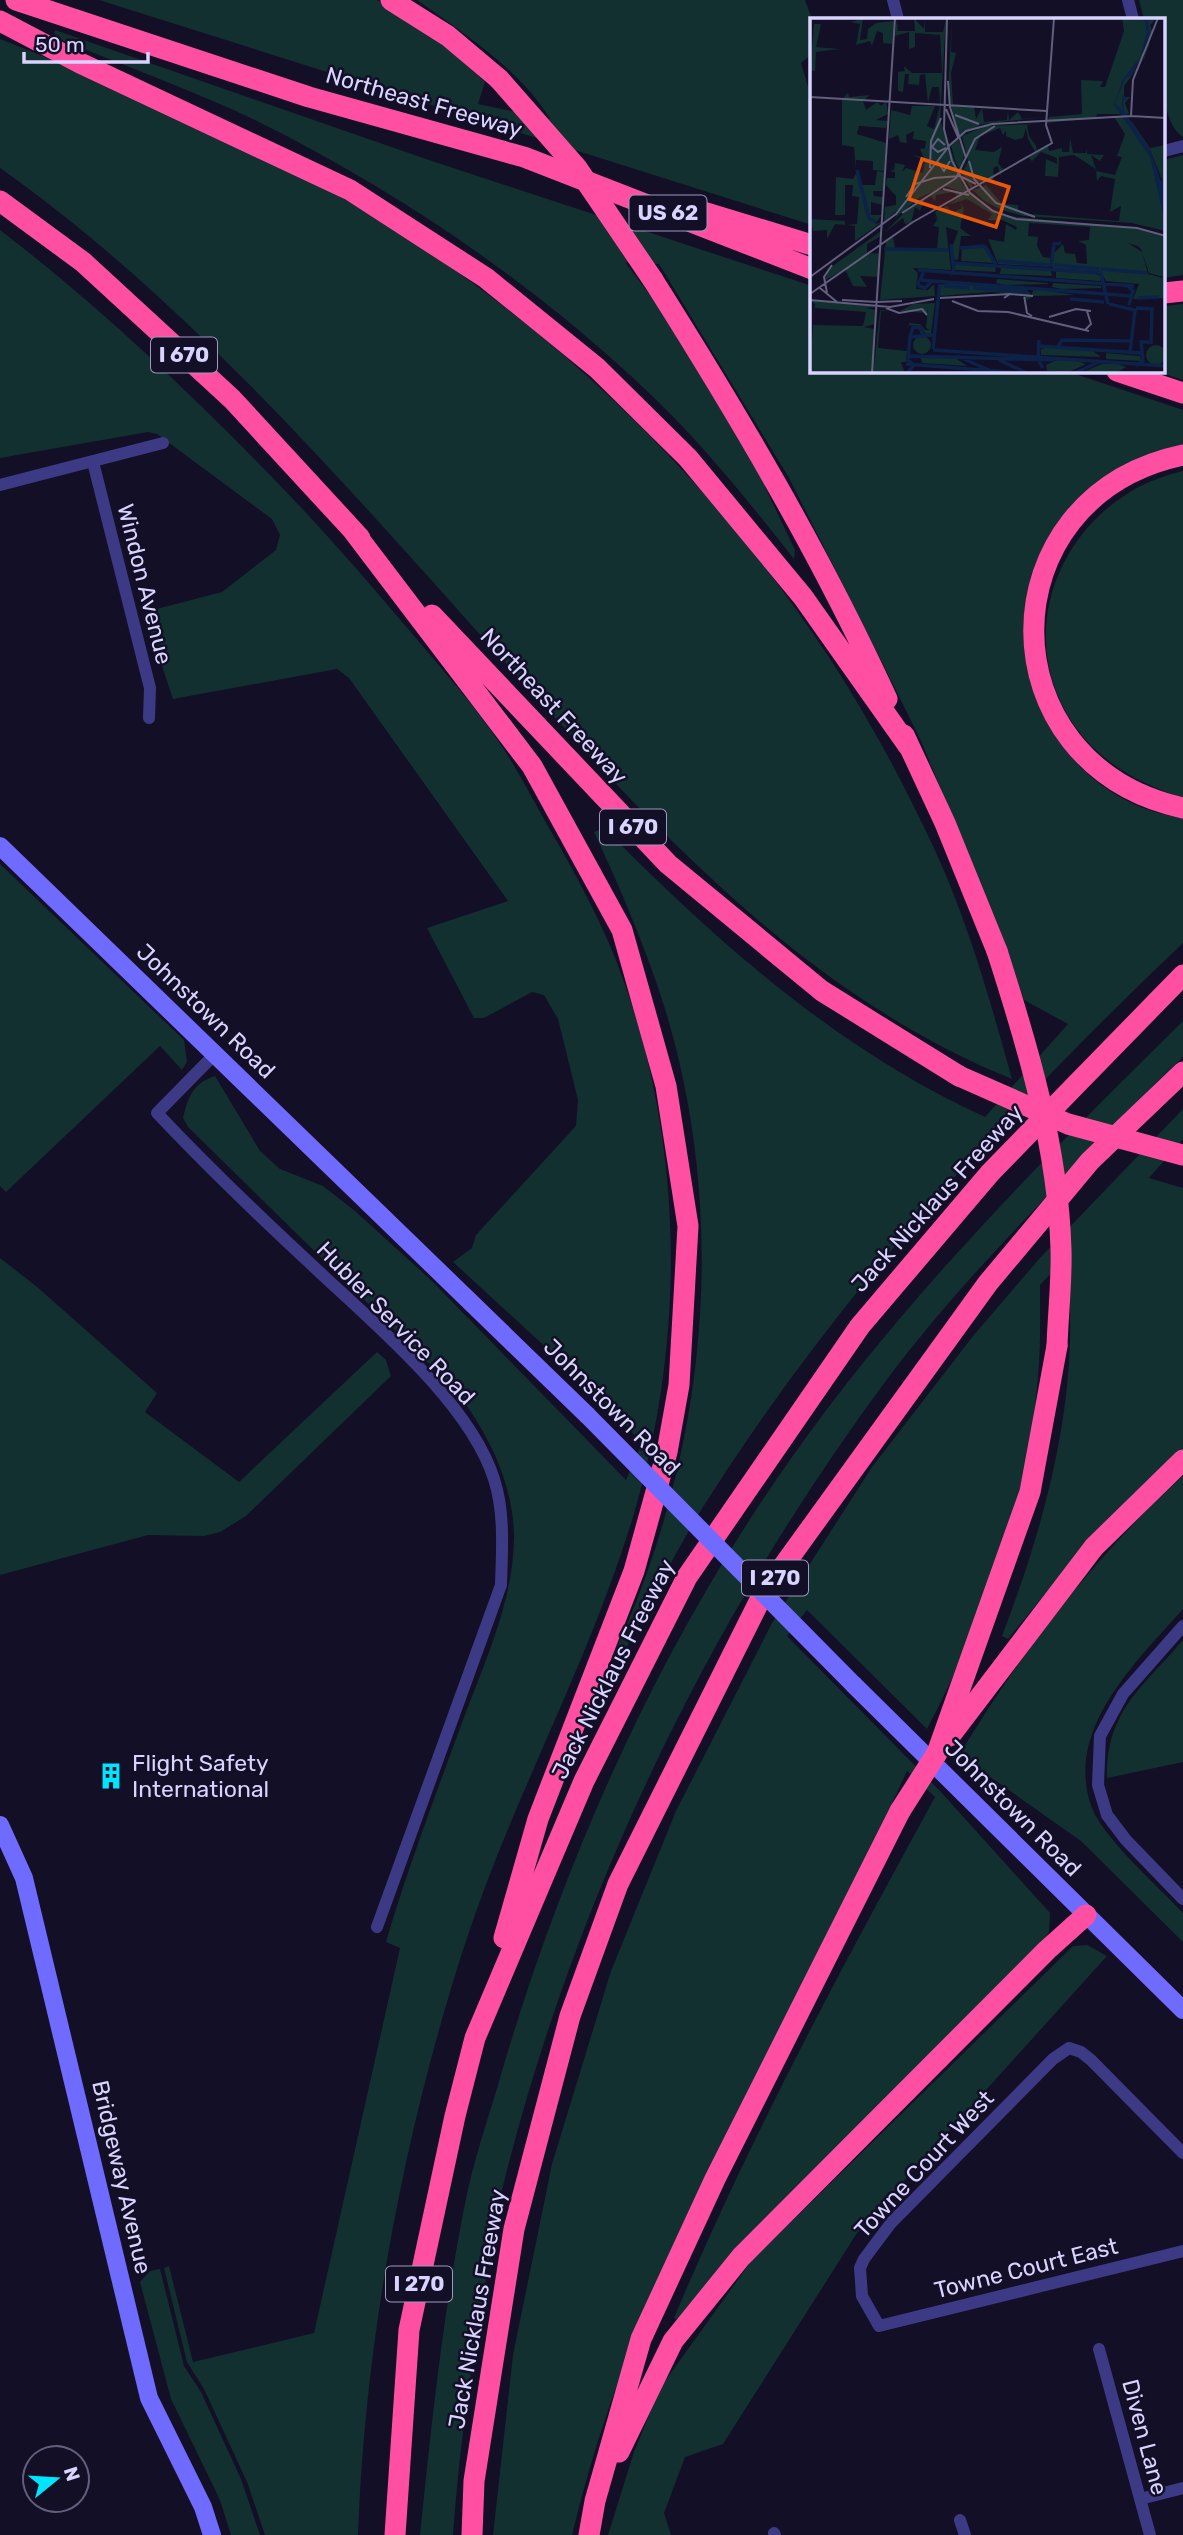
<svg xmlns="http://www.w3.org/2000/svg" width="1183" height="2535" viewBox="0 0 1183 2535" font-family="Rubik,sans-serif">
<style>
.green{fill:#12302f}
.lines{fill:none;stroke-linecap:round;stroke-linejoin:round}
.street{stroke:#3d3a85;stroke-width:12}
.secondary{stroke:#6f6bff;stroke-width:18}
.highway{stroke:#ff4fa3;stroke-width:21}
.secondary-bridge{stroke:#6f6bff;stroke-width:18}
.highway-bridge{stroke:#ff4fa3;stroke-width:21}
.labels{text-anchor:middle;stroke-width:5;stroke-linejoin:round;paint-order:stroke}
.shield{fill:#130f26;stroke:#9e99be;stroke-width:2}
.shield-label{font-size:21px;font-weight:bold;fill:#d9d4ff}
.street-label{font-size:23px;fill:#d9d4ff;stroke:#130f26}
.poi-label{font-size:23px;fill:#d9d4ff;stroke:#130f26;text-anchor:start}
.inset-river{fill:none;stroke:#0c2248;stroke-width:3.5}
.inset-road{fill:none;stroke:#625e7d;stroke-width:2}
.view{fill:#e8590c;fill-opacity:0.15;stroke:#e8590c;stroke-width:3.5}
.inset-edge{fill:none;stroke:#d9d4ff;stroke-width:3.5}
</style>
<rect width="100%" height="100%" fill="#130f26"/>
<!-- green -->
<path class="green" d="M99,0h278l76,52 32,30 -7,22 72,15c-29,-49 -87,-86 -133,-119h388l7,19v35l-11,9 11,37v125z
M1139,0h44v137c-28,-19 -19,-86 -19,-118h-20z
M55,30l371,129 386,127v85h254l117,39v38c-52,8 -63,23 -96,60 -14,16 -41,39 -50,56 -6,13 -9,33 -10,47 -12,98 56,194 156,207v125c-179,170 -348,355 -480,564 -29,47 -53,97 -79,145l-7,-5c90,-199 112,-428 48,-638 -19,-61 -44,-119 -71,-177l10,-4c113,114 234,222 381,289l83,-93 -44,-24 -17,-51 -86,-208 -44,-89 -88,-174 -130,-214 -34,-2 31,41 109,177v7l30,63 -1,9c-46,-58 -92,-116 -146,-167 -115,-109 -247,-199 -389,-270 -66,-32 -137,-57 -205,-85z
M0,39c126,50 255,105 371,176 226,138 413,336 533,572 18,36 37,73 51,111 23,59 40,120 57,181 -210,-85 -363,-256 -511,-421 -152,-169 -315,-359 -501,-490z
M1183,155v120l-19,3v-118z
M0,230c97,74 185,158 270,245 49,50 94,102 139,155 31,37 63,72 90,112 17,25 31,52 46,79 24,41 47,83 66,127 73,177 77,380 24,562 -44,150 -123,288 -171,437 -60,186 -99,392 -106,588h-93l-18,-53 -43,-93 -17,-27 -23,-94 5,-2 24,96 121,-29 86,-385 -14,-6c22,-75 50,-148 77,-222 22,-59 51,-120 51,-184 -1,-56 -28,-107 -62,-150l-264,-259 -5,-9c5,-21 10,-35 32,-42l45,75 20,18 43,17 32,25 76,69 195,200 16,-37 -53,-56 -136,-125 19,-14 4,-13 100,-109 2,-26 -20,-81 -14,-24 -12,-3 -48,26h-10l-47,-90 81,-27 -159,-223 -12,-9 -164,30 -25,-75 1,-13 73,-19 54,-42 4,-15 -8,-16 -115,-85 -9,-2 -148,26z
M1183,304v76l-27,-9h8v-65z
M1183,471v327c-43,-14 -82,-35 -109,-73 -69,-100 -3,-230 109,-254z
M0,864l184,176 3,22 -5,8 -22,-24 -154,146 -6,-6z
M1183,1021v36c-33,30 -64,64 -95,97 -71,73 -142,146 -203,228 -177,239 -312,519 -383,808 -8,33 -12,68 -18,101 -14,81 -25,162 -31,244h-33c12,-116 24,-232 48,-346 9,-40 23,-79 34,-118 64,-217 159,-429 290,-614 113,-160 252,-299 391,-436z
M1183,1109v30l-34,39 34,10v262l-84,78 -91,111 -6,-3c40,-105 71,-214 68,-327 0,-17 1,-36 -2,-53l-28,29c0,30 1,61 -2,91 -9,122 -54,245 -111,353l-120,-119 -20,26 153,155 110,122 -1,19 -10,15 -358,375 -7,-4c75,-179 168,-351 261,-521l-28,-26c-115,253 -270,490 -335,764h-79l20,-180 39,-191 59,-193 65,-160 96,-188 100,-156 101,-131 66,-77z
M0,1258l36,28 121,107 -12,19 94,70 138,-130 9,8 5,16 -145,140 -26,16 -16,4 -56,-1 -148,40z
M1183,1476v133c-46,52 -120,121 -91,199 12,31 67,79 91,105v29l-102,-101 -122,-86c65,-106 132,-195 224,-279z
M1183,1640v122l-76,16c-1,-67 35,-90 76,-138z
M1087,1945l20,11 -250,277 -134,211 -38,13 -21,56 7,22h-63l26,-83 26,-64 92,-128 321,-314z
M160,2269l24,97 17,26 40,87 19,56h-29l-11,-35 -49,-101 -31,-117 10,-11z"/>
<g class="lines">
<!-- street -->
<path class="street" d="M893,0l5,19
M1128,0l5,19
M1164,151l19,-5
M93,462l57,226 -1,30
M0,485l163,-42
M215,1054l-58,59c50,53 103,104 156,153 58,55 157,136 181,213 11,34 8,71 7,106l-124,342
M1183,1626l-60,68 -23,42 -2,49 9,30 19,25 57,59
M1183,2153l-92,-93 -10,-8 -12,-4 -16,11 -162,164 -27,36 -4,9 2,28 17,30 304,-75
M1099,2349l51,186
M1140,2499l43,-11
M960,2520l5,15
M774,2533l1,2"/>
<!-- secondary -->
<path class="secondary" d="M0,846l587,569
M854,1685l329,325
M0,1825l24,53 125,520 54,109 9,28"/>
<!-- highway -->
<path class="highway" d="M16,0l293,97 215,60 288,112
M391,0l57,36 51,43
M0,21l80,42 270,127 136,88 111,90 91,90 115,139 106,150
M0,201l83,61 149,137 128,139
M687,207l125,38
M653,280c86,136 167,273 234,419
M1164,293l19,-2
M1117,371l66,22
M1183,455c-199,42 -199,309 0,353
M351,528l181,238 90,164 44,156 22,140 -9,159 -12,67 -33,119 -96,248 -34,119
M432,615l236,249 154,127 137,85
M904,735l41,88 52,128
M950,1736l144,-189 89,-87
M937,1753l93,-261 27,-146
M619,2452l54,-111 68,-84 306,-307 39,-35
M395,2535l14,-205 46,-214 20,-78 109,-257 103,-204 173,-251 130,-153 193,-198
M472,2535l2,-54 40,-252 56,-213 48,-132 145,-290 225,-311 102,-122 93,-89
M589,2535l6,-34 46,-162 74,-160 185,-368"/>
<!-- secondary-bridge -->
<path class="secondary-bridge" d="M587,1415l267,270"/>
<!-- highway-bridge -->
<path class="highway-bridge" d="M499,79l78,89 76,112
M997,951c31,96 61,197 64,298 1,32 -3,65 -4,97
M959,1076l109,48 115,31
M900,1811l37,-58"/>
</g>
<!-- icons -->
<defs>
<g id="building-bare" transform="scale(2.1)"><path d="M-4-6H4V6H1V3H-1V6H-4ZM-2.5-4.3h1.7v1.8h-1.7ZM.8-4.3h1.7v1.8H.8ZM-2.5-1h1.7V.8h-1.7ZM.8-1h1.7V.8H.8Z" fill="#00e5ff" stroke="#130f26" stroke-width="2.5" paint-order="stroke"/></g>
</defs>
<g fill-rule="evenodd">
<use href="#building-bare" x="111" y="1776"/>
</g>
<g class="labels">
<!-- shield labels -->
<g class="shield">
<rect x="629.5" y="195.5" width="77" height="35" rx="5"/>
<rect x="151" y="337.5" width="66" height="35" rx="5"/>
<rect x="600" y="809.5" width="66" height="35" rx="5"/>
<rect x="742" y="1560.5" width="66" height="35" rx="5"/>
<rect x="386" y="2266.5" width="66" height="35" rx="5"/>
</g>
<g class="shield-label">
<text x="668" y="220">US 62</text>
<text x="184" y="362">I 670</text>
<text x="633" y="834">I 670</text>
<text x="775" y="1585">I 270</text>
<text x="419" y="2291">I 270</text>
</g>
<!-- street labels -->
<g class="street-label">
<text transform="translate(424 102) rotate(16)" y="8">Northeast Freeway</text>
<text transform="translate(145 584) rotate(76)" y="8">Windon Avenue</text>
<text transform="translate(554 706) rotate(47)" y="8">Northeast Freeway</text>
<text transform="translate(206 1011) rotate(44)" y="8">Johnstown Road</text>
<text transform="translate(937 1198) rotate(-48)" y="8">Jack Nicklaus Freeway</text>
<text transform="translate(396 1323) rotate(46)" y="8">Hubler Service Road</text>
<text transform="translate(612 1407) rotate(45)" y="8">Johnstown Road</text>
<text transform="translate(613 1669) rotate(-63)" y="8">Jack Nicklaus Freeway</text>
<text transform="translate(1013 1808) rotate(45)" y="8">Johnstown Road</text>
<text transform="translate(924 2164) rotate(-47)" y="8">Towne Court West</text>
<text transform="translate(122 2177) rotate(77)" y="8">Bridgeway Avenue</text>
<text transform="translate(1026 2268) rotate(-14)" y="8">Towne Court East</text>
<text transform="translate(477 2309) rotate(-80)" y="8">Jack Nicklaus Freeway</text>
<text transform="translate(1145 2437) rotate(75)" y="8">Diven Lane</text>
</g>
<!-- poi labels -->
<g class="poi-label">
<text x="132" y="1771">Flight Safety<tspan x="132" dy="26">International</tspan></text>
</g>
</g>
<!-- overview -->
<g transform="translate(810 18)">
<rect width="355" height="355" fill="#130f26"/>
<path d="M87,0l1,13h17l-1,-13 10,11 1,-11v14h18l3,-14 -6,102 23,65 35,30 135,13 32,9v57l-1,-17 -15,-4 -8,-24 -3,-3 -10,-3 14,9 6,22 15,4 1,20 -31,1 6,-15 -33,-3 -5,-9 -48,-4v-14l10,-10 2,9 10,1 2,9 10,1 -1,-19 -8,-4 11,-1 1,-13 -61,-4 -1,13 10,1 -1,9 6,11 7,1v9l-52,-3 -10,-25 16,3 2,-18 10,6 1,-3 -15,-7h-14l4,-6 -25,-15 -19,6 10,-7 -4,-6 -18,3 -1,6 -4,-5 -6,3 -5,12 -5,-4 -4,16 -6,1 -2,-6 -19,15 28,-28 28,-15 28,4 -24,-8 -25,12 -24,20 8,-13 -19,17 1,-15 11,-2v-9l-10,-11 1,-7h8v-6l-6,-1 5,-1 1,-7 10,2 -3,7 4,-4 17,5 2,-12 -14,-7 13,4 -4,-9 5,-1 1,-7 -13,-2 1,-8 -8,4 1,8 -7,-1 -2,-7 -9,4 2,-29 19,5 2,-9h23l-8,20 7,3 6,-24 -1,-18h-7l-4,16 -3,-29 -5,1 -1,10 -11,-1 1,-10h-4l-2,18 -5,-1v-19l7,-1 -1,-5 8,7h30l-2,-38 -25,-2v14l-6,2v-17l-14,4zM142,0l-1,34 5,1 -5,20 2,32 21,2 2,12 6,-11 2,14 23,-2 1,-10 1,10 9,-8 4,7 24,-2 -64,7 -24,12 -10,-46zM312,0h22l3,13 -4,24 -13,21 13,-16 5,-17v-25h9l-7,7 2,6 -3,14 -5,14 -20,27v11h6l-5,6 4,11h-32l-1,4 -49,5 2,-6 33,-3 -1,-34 22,1 -3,6h5l19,-56zM53,1l-3,21 7,-1 1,-10 8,-6 18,-2 -2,23 -9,-1v-10l-6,-2 -5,15 -2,-5 -14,4 4,-21 -10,-2zM4,6h7l-5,23 23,2 -23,3 -1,19h-5zM38,75l1,4 21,-2 -7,6 3,9 11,-8 4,4 5,-4 2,12 -12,6 12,1 -2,7 -27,-2 -2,8 29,9 -2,28 -11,-1v-9l-17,-1v9l-2,-22 -12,-2v-46zM304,99h12l24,40 13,36v-11l-13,-32 -16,-22 -4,-9 20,29 15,-3v86l-33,-8 -108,-7 -23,-6 -18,-10 -14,-14 -13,-23 -5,-17 7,-7 6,13 -2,21 6,-12 -6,-25 24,-10 49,-2 -8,1 2,11 7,10 1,6 11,-6 1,5 13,-3v4h7l1,-14 3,15h13l1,-5v6l17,1 -4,6 -9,-6 5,14 -22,-14 -15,2 -1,20 -13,-1 1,-17 11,5v-6l-16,-6 -9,9 -3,-3 7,-5 -8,-14 -2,-11 -3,10 -8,2 -9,-4v-5l-3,4 -3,-7 -20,8 -5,14 19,2 8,-5 -4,16 5,6 -3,7 -2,-10 -5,2 1,11 -10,4 -14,-3 4,10 12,-5 16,19 16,1v5l12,4 89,7 2,-15 -11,6 5,-33 -14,-3 -4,5 -1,-10 19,4 7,-18 -5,-1 8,-22zM48,152l3,15h14l2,-14 7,1v19h-11l1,5 9,1 -1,8 -11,-3v13h11l-7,9 7,-2 -27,19v-15l-9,-1 11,-1 2,-27 -7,-1 1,-11h-8v30h-10l1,-38 17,2zM150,183l4,8 -4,19 11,8h-10l-3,24 -6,-1 -1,-8 7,-20 -12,-4 5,43 -38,-2 5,5 -2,16 12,1 6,-6 1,12 -55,4 6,-58 7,-5 2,11 42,1 2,-22 -6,-1 4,-6 -4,-7 5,7 -3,-8 12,-6 5,7 10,-5zM0,201l35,2v4l-10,-1 -8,15v-9l-14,1zM71,213v5l-14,8v10l13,-1 -1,24 -19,-1 7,11 -14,-1 -8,-17 -21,12 6,-13zM172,228l12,12 -1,5 -32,-2 1,-13zM146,245l39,3 1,6 -42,-2zM191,249l50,3 1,6 -52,-2zM246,253l38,2 8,4 -2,4 -44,-3zM187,261l51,4v1l-43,1 -9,-2zM139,265l77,6 5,6 3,-6 42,6 -42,1 -7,4 -4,-6 -32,-2 -52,4 2,-11zM243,265l48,3v2l-40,1 -9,-2zM0,282l67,7 -11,1 10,2 -1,14 -11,3 11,2 -1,37 6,-55 1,-1 9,1h-9l-3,37 29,3 -1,11h-5l4,11h-95l3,-48 50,1 3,-14 -51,-4 -2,16 2,-20zM125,285l-4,31 -5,1 -5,-9 -12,-1 -2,4 2,-6 11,1 5,6h5l-4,-2 2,-19 -2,9v-5l-26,-2 13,-7zM103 327a9 9 0 1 1 18 0a9 9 0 1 1-18 0ZM336 337a10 10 0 1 1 20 0a10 10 0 1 1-20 0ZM239,329l44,4 8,6 -60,-2v-6zM296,335l34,3 1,5 -35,-2zM110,337l34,2 13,9 -45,-3zM247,342l21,1 8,3 -17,8 -22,-1 -1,-6zM292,346h16l8,3 -10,6h-35z" fill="#12302f"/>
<path d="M334,0h4l2,16 -17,40 -8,5 -10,24 7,7v-15l6,3 -5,2 1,11 26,39 11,31 4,-5v46l-15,-65 -36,-52 8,-24 18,-24 7,-26z" fill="#0c2248"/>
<path class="inset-river" d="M47,152l12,48 7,4M175,228l11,19M150,230l25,-2M74,231l64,1M188,243l51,4M143,245l148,10 7,31M244,247l45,4M241,249l3,-23 7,-1M291,251l46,4M108,252l216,16M114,253l-4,9 212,16M139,256l5,-1 -3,-29M108,263l1,5 6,2 7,-7M134,268l26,2M318,268l5,5 -4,14M163,270l55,4M327,280l22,-1M260,281l34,3M299,286l26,6 -5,42M326,290l16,1 -1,35M100,319l3,-10 7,1 3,7M229,322l-1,19 5,9M228,328l102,7 4,4M248,329l4,-7 71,1M123,331l7,-67M123,332l233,16M98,338l146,4M147,338l34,15M189,342l28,13M96,346l114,9M326,348l7,-5 -2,-19h8M97,355l7,-8 -6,-5 2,-23 24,-2M265,355l24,-11"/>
<path class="inset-road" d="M137,0l-3,111 8,32 18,32 23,18 23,8 121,9 29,8M138,63l2,26 16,51M0,79l237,14M136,91l12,28M145,97l24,9M321,98l35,2M135,127l-7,-6 -6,8 6,5 8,-4M159,143l5,18 22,24 39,14M128,144l6,9 6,-10M120,150l1,-27 10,-23M133,171l26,6M96,179l9,-13 19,-6 26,-2 16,8M92,195l54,-35 19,-39 20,-13M0,259l86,-63 54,-69 16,-14 26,-7 139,-8 2,-36 25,-62M10,270l17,14M17,275l-3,-16 8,-12M0,276l103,-72 139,-79 -6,-18 8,-107M214,277l3,18 5,3M130,280l70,-4M194,280l6,-4 23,2M0,282l80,7 44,-8M32,282l35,2M142,283l26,10 30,1M67,284l25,-1M76,290l13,5 23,-4 5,6M198,294l81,19M239,299l27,-8 15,2M275,312l6,-6 -4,-13M62,355l23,-355"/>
<path class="view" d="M112,141l87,28 -13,40 -87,-28z"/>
<rect width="355" height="355" class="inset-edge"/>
</g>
<!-- north arrow -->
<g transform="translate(56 2479) rotate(72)"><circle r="33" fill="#130f26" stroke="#625e7d" stroke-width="2"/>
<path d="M0-5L12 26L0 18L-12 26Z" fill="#00e5ff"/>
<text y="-10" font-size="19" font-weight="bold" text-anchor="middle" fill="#d9d4ff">N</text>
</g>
<!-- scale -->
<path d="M24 52v10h124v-10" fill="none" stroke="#d9d4ff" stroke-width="3.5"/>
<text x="35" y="52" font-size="21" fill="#d9d4ff" stroke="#130f26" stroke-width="5" paint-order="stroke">50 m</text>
</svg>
